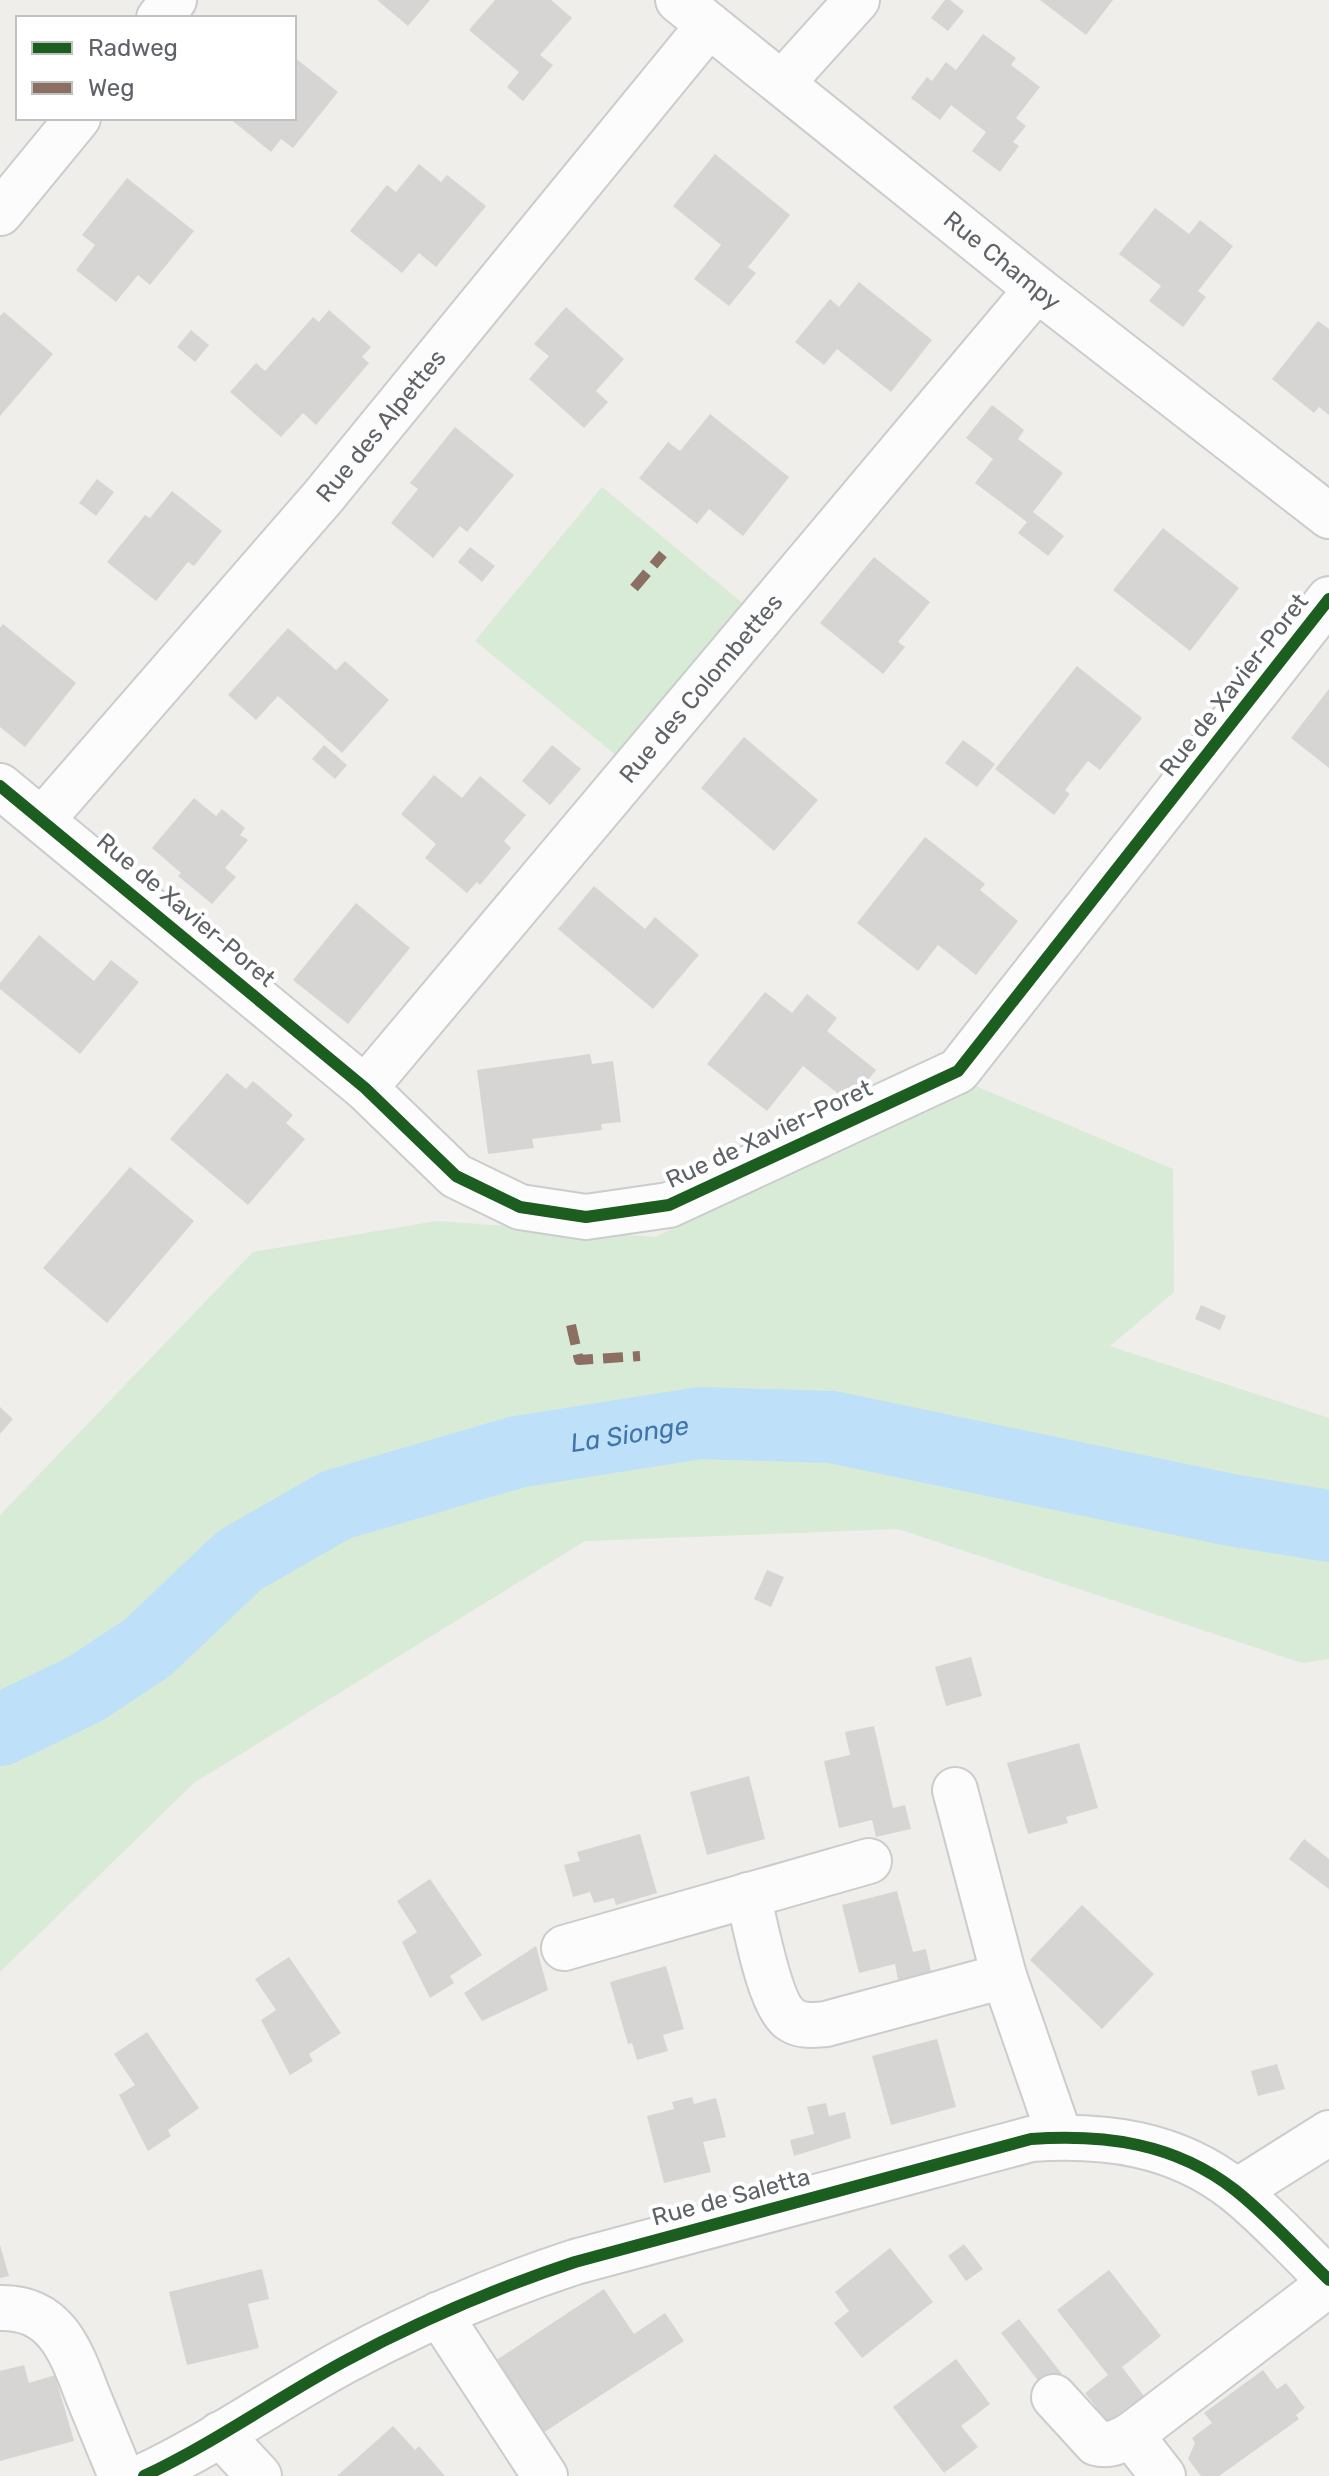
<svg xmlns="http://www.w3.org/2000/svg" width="1329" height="2476" viewBox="0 0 1329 2476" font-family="Rubik,sans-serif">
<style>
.green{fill:#d8ebd6}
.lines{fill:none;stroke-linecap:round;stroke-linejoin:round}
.river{stroke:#bfe0f9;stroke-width:72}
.building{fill:#d6d5d3}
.minor-casing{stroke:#cbcccc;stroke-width:48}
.minor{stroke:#fdfcfc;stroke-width:44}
.quiet{stroke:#8d6e63;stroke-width:10;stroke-dasharray:20 10;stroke-linecap:butt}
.cycleway-casing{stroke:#fff;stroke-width:17}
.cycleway{stroke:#1b5e20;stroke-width:12}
.labels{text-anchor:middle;stroke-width:8;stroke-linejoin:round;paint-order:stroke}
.street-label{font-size:24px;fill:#5f6368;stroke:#fff}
.water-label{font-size:26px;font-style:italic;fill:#4174aa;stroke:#fff}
</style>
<rect width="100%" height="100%" fill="#efeeea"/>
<!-- green -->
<path class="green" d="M602,487l148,122 -128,151 -147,-119z
M973,1085l200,84 1,123 -64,54 219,72v241l-27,4 -404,-134 -313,12 -391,242 -194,189v-457l253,-263 184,-31 218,16z"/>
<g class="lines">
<!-- river -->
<path class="river" id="s1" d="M0,1730l85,-41 62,-41 93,-88 96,-55 181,-53 183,-29 132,4 399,83 98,16"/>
</g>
<!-- building -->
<path class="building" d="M377,0h53l-22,26z
M495,0h56l21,18 -32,37 13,10 -30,36 -16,-14 12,-15 -50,-42z
M945,0h5l14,11 -16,20 -17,-13z
M1040,0h73l-27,35z
M983,34l33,24 -5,7 29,22 -24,31 10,8 -13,16 6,4 -19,26 -28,-21 14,-19 -35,-27 -11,15 -29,-22 16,-21 5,4 14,-19 10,8z
M294,57l44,35 -45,56 -12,-9 -10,13 -42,-34h65z
M715,154l75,61 -42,52 8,6 -27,33 -35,-27 27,-34 -48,-39z
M419,164l22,18 6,-7 39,31 -50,61 -17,-14 -17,20 -52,-42 37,-46 9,7z
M127,178l67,53 -44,54 -12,-10 -22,27 -40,-32 19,-25 -13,-10z
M1155,208l34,26 11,-14 33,26 -35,45 8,6 -23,30 -34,-26 12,-15 -42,-32z
M859,282l73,58 -41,52 -54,-43 -13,16 -29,-23 35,-43 9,8z
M566,307l58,52 -28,32 12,11 -24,26 -55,-49 20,-23 -15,-12z
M329,310l42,37 -9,10 7,6 -53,62 -13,-12 -22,24 -51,-45 26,-29 9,8 48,-54 6,5z
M4,312l49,42 -53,62v-100z
M1318,321l11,8v86l-10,-8 -5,6 -42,-34z
M191,330l18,15 -14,17 -18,-15z
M992,405l32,25 -6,9 45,34 -30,39 31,24 -16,20 -30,-23 9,-11 -52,-39 18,-24 -27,-21z
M710,414l79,63 -46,59 -34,-27 -12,15 -58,-46 29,-36 12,9z
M455,427l59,48 -47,57 -7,-6 -27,32 -42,-35 27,-34 -8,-6z
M97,479l17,13 -18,24 -17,-13z
M172,491l50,40 -28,35 -6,-4 -32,39 -49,-39 38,-47 5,3z
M1163,528l76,60 -49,63 -77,-61z
M470,547l25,19 -13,16 -24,-20z
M874,557l56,45 -32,40 7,5 -22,27 -63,-51z
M3,624l73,59 -51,64 -25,-20v-99z
M288,628l48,42 9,-9 44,39 -47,53 -64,-57 -22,24 -28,-25z
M1077,666l65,52 -42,52 -12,-9 -23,29 5,4 -16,21 -59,-46z
M1329,689v79l-38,-30z
M744,737l74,63 -44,51 -73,-63z
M963,740l32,24 -18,23 -32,-24z
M324,745l23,20 -12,14 -23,-20z
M552,745l29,24 -31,36 -28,-24z
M434,775l28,23 18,-22 46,39 -22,26 7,7 -31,37 -3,-3 -10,11 -42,-35 11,-14 -35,-30z
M194,798l22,18 6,-7 23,19 -5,7 8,5 -23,28 11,9 -24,27 -34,-28 3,-3 -29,-25z
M925,837l60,47 -5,6 38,31 -42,54 -38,-30 -20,26 -61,-48z
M594,886l51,43 10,-12 44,38 -46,54 -95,-80z
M356,903l54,45 -62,76 -55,-44z
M39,935l55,46 17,-21 28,22 -59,72 -80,-65v-6z
M765,992l27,21 15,-19 30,24 -10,13 49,39 -26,33 -47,-37 -36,45 -60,-47z
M590,1054l2,10 21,-3 8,61 -20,2 1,6 -70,9 2,9 -46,6 -11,-84z
M227,1073l19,16 7,-8 40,34 -7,8 19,16 -57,66 -78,-66z
M130,1167l64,54 -87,102 -64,-55z
M1201,1305l25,11 -6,14 -25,-11z
M0,1407l13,12 -13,15z
M767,1570l17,7 -13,30 -17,-8z
M971,1657l11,39 -36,10 -11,-39z
M874,1726l19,82 12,-3 6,24 -35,8 -4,-17 -33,8 -15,-67 26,-6 -5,-23z
M1079,1743l19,65 -32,9 2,6 -40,11 -21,-71z
M749,1776l16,63 -58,16 -17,-63z
M640,1834l17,59 -41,12 -2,-7 -20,5 -4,-11 -17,5 -9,-32 16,-4 -3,-9z
M1304,1839l25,20v30l-40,-30z
M430,1879l52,76 -32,21 4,7 -24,15 -28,-56 15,-10 -20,-31z
M897,1891l16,61 13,-3 5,23 -33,8 -3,-16 -36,9 -17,-68z
M1082,1905l72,69 -52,55 -72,-69z
M536,1946l12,44 -66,31 -18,-28z
M289,1957l52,76 -32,21 4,7 -23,14 -29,-55 15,-10 -21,-31z
M666,1966l18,63 -21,6 5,16 -31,9 -5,-17 -4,1 -18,-62z
M147,2032l52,76 -31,22 3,6 -23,15 -29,-56 16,-10 -21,-31z
M937,2039l19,68 -65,18 -19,-69z
M1277,2064l8,25 -27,7 -7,-25z
M692,2097l2,7 22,-6 10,39 -23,5 8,30 -47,11 -17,-67 27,-7 -2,-7z
M826,2103l3,13 16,-4 6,26 -57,18 -4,-16 24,-6 -7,-27z
M964,2244l19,25 -17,12 -18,-25z
M0,2245l9,31 -9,2z
M890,2248l43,54 -71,56 -28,-35 15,-12 -14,-19z
M262,2269l7,30 -21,5 11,44 -72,17 -18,-73z
M1109,2270l52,66 -39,31 25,33 -35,27 -27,-34 23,-18 -51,-65z
M604,2289l30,45 31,-21 19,28 -141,92 -48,-72z
M1019,2319l43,55 -19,13 -42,-54z
M956,2359l34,45 -29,22 17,21 -34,26 -51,-66z
M24,2365l5,18 26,-8 19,66 -74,20v-90z
M1263,2370l14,19 9,-6 19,25 -9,7 3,4 -80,57h-18l-13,-17 7,-16 -3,-5 20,-15 -8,-10z
M393,2426l22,24 4,-4 26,30h-108z"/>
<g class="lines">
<!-- minor casing -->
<g class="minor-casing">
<g id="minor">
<path id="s2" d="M678,0l359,289 292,227"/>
<path d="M159,18l15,-18"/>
<path d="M782,83l75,-83"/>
<path d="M0,213l78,-95"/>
<path d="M0,786l365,302 91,88 64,31 66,10 83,-12 289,-134 371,-472"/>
<path id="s3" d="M42,820l281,-323 386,-472"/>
<path id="s4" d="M365,1088l672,-799"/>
<path d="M955,1790l49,186 56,161"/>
<path d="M748,1895c7,27 21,109 42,124 11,8 23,6 36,5l178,-48"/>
<path d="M564,1948l305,-87"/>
<path d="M1237,2191l92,-58"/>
<path d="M0,2308c57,-1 71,44 88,88 11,27 22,53 33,80"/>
<path d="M439,2314l106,162"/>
<path d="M1054,2397l42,46c14,4 23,-2 35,-8l32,41"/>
<path d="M220,2434l39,42"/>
<path d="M1131,2435l198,-151"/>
<path d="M144,2476c70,-33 133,-78 201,-115 74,-40 151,-73 230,-99l456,-123c74,-5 144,4 204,51 34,27 63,60 94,90"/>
</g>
</g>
<!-- minor -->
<use href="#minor" class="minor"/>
<!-- quiet -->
<path class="quiet" d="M634,588l29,-34
M571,1325l8,35 61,-4"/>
<!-- cycleway casing -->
<g class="cycleway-casing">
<path id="cycleway" d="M0,786l365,302 91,88 64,31 66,10 83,-12 289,-134 371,-472
M144,2476c70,-33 133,-78 201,-115 74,-40 151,-73 230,-99l456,-123c74,-5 144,4 204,51 34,27 63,60 94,90"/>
</g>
<!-- cycleway -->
<use href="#cycleway" class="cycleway"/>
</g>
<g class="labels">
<!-- street labels -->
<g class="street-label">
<text dy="8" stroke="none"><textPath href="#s2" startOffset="416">Rue Champy</textPath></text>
<text dy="8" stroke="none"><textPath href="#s3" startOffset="520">Rue des Alpettes</textPath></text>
<text transform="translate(1234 685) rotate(-52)" y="8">Rue de Xavier-Poret</text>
<text dy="8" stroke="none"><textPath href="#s4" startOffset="522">Rue des Colombettes</textPath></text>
<text transform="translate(186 910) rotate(40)" y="8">Rue de Xavier-Poret</text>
<text transform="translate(769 1134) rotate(-25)" y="8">Rue de Xavier-Poret</text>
<text transform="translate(731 2197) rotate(-15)" y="8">Rue de Saletta</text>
</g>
<!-- water labels -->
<g class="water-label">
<text dy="9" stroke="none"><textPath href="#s1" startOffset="710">La Sionge</textPath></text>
</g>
</g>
<!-- legend -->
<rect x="16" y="16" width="280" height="104" fill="#ffffff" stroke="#bfc1c3" stroke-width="2"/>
<rect x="32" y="42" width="40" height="12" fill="#1b5e20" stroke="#bfc1c3" stroke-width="2"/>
<text x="88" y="56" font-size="24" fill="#5f6368">Radweg</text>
<rect x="32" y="82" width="40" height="12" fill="#8d6e63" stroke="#bfc1c3" stroke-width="2"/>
<text x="88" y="96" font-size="24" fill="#5f6368">Weg</text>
</svg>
